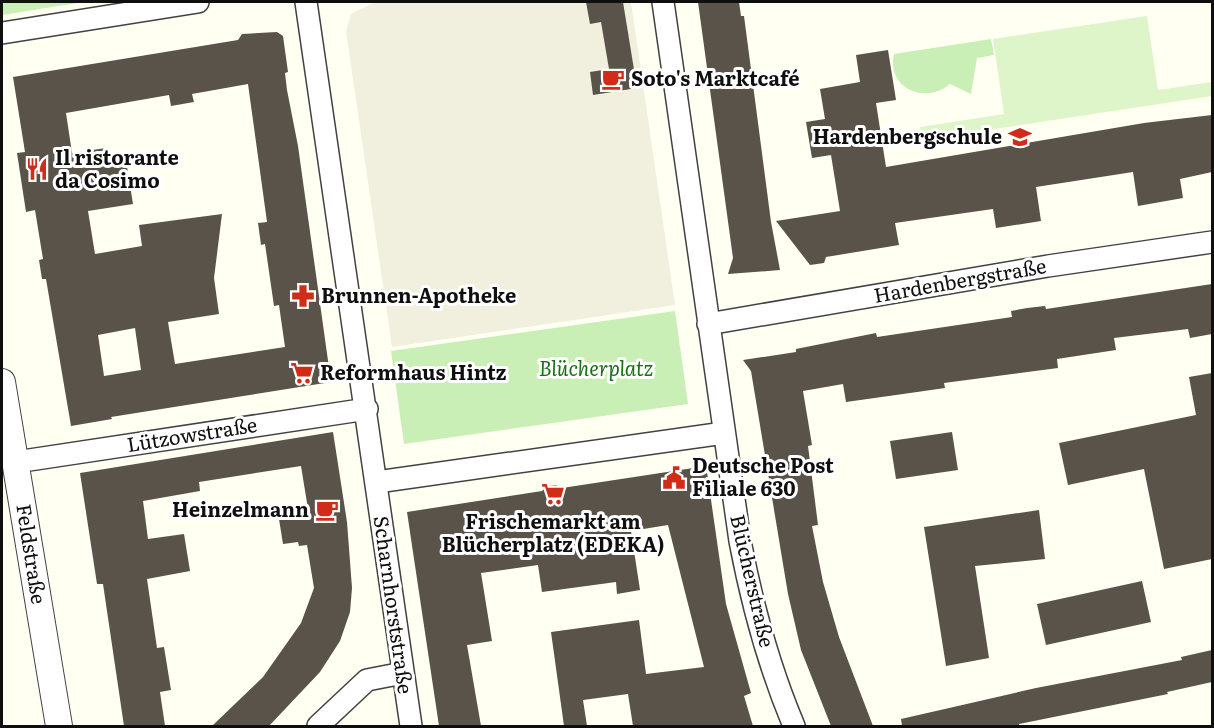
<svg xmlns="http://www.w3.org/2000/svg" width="1214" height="728" viewBox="0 0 1214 728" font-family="Literata,serif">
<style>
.green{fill:#caefb6}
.pitch{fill:#def5c9}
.plaza{fill:#f1efde}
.building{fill:#59534a;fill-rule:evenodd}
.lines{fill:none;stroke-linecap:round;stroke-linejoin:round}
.minor-casing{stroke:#424242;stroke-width:24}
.tertiary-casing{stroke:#424242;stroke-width:28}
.minor{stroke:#fff;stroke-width:21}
.tertiary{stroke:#fff;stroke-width:26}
.labels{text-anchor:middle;stroke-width:6;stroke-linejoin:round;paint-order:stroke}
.poi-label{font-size:20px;font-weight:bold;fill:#0f0f0f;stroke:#fff;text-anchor:start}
.street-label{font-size:20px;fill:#0f0f0f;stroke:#fff}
.park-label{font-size:20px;font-style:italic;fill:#1b6f17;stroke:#fff}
</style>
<rect width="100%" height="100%" fill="#fffff2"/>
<!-- green -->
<path class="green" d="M2,2h82l-82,13z
M991,39l3,16 -17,3 -6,36 -21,-10c-25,21 -64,4 -56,-30z
M675,311l13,93 -284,40 -13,-93z"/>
<!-- pitch -->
<path class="pitch" d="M1147,16l11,74 54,-8v14l-290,44 -2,-13 84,-13 -11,-75z"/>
<!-- plaza -->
<path class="plaza" d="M375,2h256l44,303 -283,42 -46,-316 5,-17z"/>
<!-- building -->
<path class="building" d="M586,2h37l14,86 -44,7 -3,-23 19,-3 -8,-47 -11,2z
M698,2h41l2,14h3l27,206 9,48 -52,4 5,-16z
M277,32l6,4 5,36 -3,1 2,17 11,56 33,236 -220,35 1,2 -41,7 -25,-147h-4l-3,-19 4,-1 -8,-49 -9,2 -9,-59 8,-1 -12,-75 225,-37 4,-6zM248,84l19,138 -9,1 3,22 4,-1 9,62 5,-1 6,42 -110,17 -7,-42 51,-8 -5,-36 8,-64 -83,11 3,21 -47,8 -7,-43 45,-7 -7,-43 -18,3 -2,-16 -34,5 -6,-40 103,-18 2,11 23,-4 -2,-8zM135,328l6,42 -37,6 -6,-41z
M888,50l8,50 -20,3 10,64 258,-44 68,-8v57l-32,7 3,19 -45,8 -5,-34 -97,15 5,34 -45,7 -3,-19 -98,14 4,22 -73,12 -2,6 -14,2 -34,-44 64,-10 -9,-56 -19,3 -6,-36 19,-3 -5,-30 40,-7 -4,-27z
M1212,284v50l-22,4 -2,-9 -74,9 2,12 -59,9 1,9 -114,15 1,5 -42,6 -57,8 -3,-18 -40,7 9,54 -4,1 10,79 -6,1 11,56 16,55 34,89h-42l-30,-76 -13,-56 -37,-223 -8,-11 53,-8v-3l80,-16 1,4 135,-20 -1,-6 16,-3 18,-2 1,3z
M1212,373v186l-48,10 -20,-100 -76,16 -9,-42 137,-28 -7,-38z
M333,432l14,90 5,66 -2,24 -10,29 -20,31 -51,54h-57l51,-49 38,-54 13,-35 -7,-43 -8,1 -1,-4 -15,2 -5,-31 30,-4 -7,-43 -102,16 1,9 -57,10 5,38 36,-5 6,37 -43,8 10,69 7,-1 7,43 -11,2 5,34h-41l-21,-142h-6l-17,-111z
M952,432l6,38 -62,9 -6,-38z
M700,467l7,5 19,132 25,89 -7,3 9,30h-120l-5,-32 -45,6 4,26h-23l-13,-94 88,-12 7,54 58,-7 -36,-142 -37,6 9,59 -23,4 -1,-12 -74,10 -4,-27 -57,8 11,68 -25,4 14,81h-42l-32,-214 135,-21 5,-5 9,-1 6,3z
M1039,510l6,49 -70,7 14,92 -43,8 -22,-139z
M1142,581l9,41 -105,23 -9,-41z
M1212,650v32l-45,10 1,2 -149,30v2h-117l-1,-7 135,-31 146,-28 -1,-3z"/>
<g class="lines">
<!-- minor casing -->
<g class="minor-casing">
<path id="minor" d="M306,2l105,724
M663,2l77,539c12,63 29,126 54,185
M2,33l196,-31
M708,324l340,-58 164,-24
M16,462l351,-53
M377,482l347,-49
M318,726l49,-46 36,-7"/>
</g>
<!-- tertiary casing -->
<g class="tertiary-casing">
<path id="tertiary" d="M2,382l57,344"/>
</g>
<!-- minor -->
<use href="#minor" class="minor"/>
<!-- tertiary -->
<use href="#tertiary" class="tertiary"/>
</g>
<!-- icons -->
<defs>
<g id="cafe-bare" transform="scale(1.8)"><path d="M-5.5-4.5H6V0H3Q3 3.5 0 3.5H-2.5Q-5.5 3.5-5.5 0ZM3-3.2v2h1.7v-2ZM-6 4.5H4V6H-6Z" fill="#d02c17" stroke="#fff" stroke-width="2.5" paint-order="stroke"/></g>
<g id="school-bare" transform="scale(1.8)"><path d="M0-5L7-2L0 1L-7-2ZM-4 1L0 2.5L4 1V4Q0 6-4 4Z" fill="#d02c17" stroke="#fff" stroke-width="2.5" paint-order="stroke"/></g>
<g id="restaurant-bare" transform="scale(1.8)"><path d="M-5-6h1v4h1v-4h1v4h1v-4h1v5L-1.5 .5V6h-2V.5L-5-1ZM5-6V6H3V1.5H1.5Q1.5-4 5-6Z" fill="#d02c17" stroke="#fff" stroke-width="2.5" paint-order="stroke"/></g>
<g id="pharmacy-bare" transform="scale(1.8)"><path d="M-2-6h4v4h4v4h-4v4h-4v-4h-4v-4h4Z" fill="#d02c17" stroke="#fff" stroke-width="2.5" paint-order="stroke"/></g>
<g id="supermarket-bare" transform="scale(1.8)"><path d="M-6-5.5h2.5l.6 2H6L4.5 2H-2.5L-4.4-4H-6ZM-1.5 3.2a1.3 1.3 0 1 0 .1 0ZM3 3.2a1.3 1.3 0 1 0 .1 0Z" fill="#d02c17" stroke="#fff" stroke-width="2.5" paint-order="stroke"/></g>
<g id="civic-bare" transform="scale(1.8)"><path d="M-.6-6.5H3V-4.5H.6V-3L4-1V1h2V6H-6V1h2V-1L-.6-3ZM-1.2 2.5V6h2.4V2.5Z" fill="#d02c17" stroke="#fff" stroke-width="2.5" paint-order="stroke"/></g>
</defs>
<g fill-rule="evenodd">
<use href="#cafe-bare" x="613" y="79"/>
<use href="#school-bare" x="1020" y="137"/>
<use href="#restaurant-bare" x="37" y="169"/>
<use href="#pharmacy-bare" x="303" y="296"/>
<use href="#supermarket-bare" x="302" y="373"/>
<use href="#civic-bare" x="674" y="478"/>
<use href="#supermarket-bare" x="553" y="494"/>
<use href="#cafe-bare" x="327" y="510"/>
</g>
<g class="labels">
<!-- poi labels -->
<g class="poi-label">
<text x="631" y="86">Soto's Marktcafé</text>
<text x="1002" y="144" text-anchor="end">Hardenbergschule</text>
<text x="55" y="165">Il ristorante<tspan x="55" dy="23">da Cosimo</tspan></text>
<text x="321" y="303">Brunnen-Apotheke</text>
<text x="320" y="380">Reformhaus Hintz</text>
<text x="692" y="473">Deutsche Post<tspan x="692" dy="23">Filiale 630</tspan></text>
<text x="309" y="517" text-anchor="end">Heinzelmann</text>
<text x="553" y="529" text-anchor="middle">Frischemarkt am<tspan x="553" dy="23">Blücherplatz (EDEKA)</tspan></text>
</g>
<!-- street labels -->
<g class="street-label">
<text transform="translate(960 281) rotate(-10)" y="7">Hardenbergstraße</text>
<text transform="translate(192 435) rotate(-9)" y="7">Lützowstraße</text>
<text transform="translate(31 554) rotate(81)" y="7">Feldstraße</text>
<text transform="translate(752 581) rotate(77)" y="7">Blücherstraße</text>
<text transform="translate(393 605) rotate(82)" y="7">Scharnhorststraße</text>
</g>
<!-- park labels -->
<g class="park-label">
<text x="596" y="376">Blücherplatz</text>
</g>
</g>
<!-- border -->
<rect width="1214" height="728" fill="none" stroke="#0f0f0f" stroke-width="6"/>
</svg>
